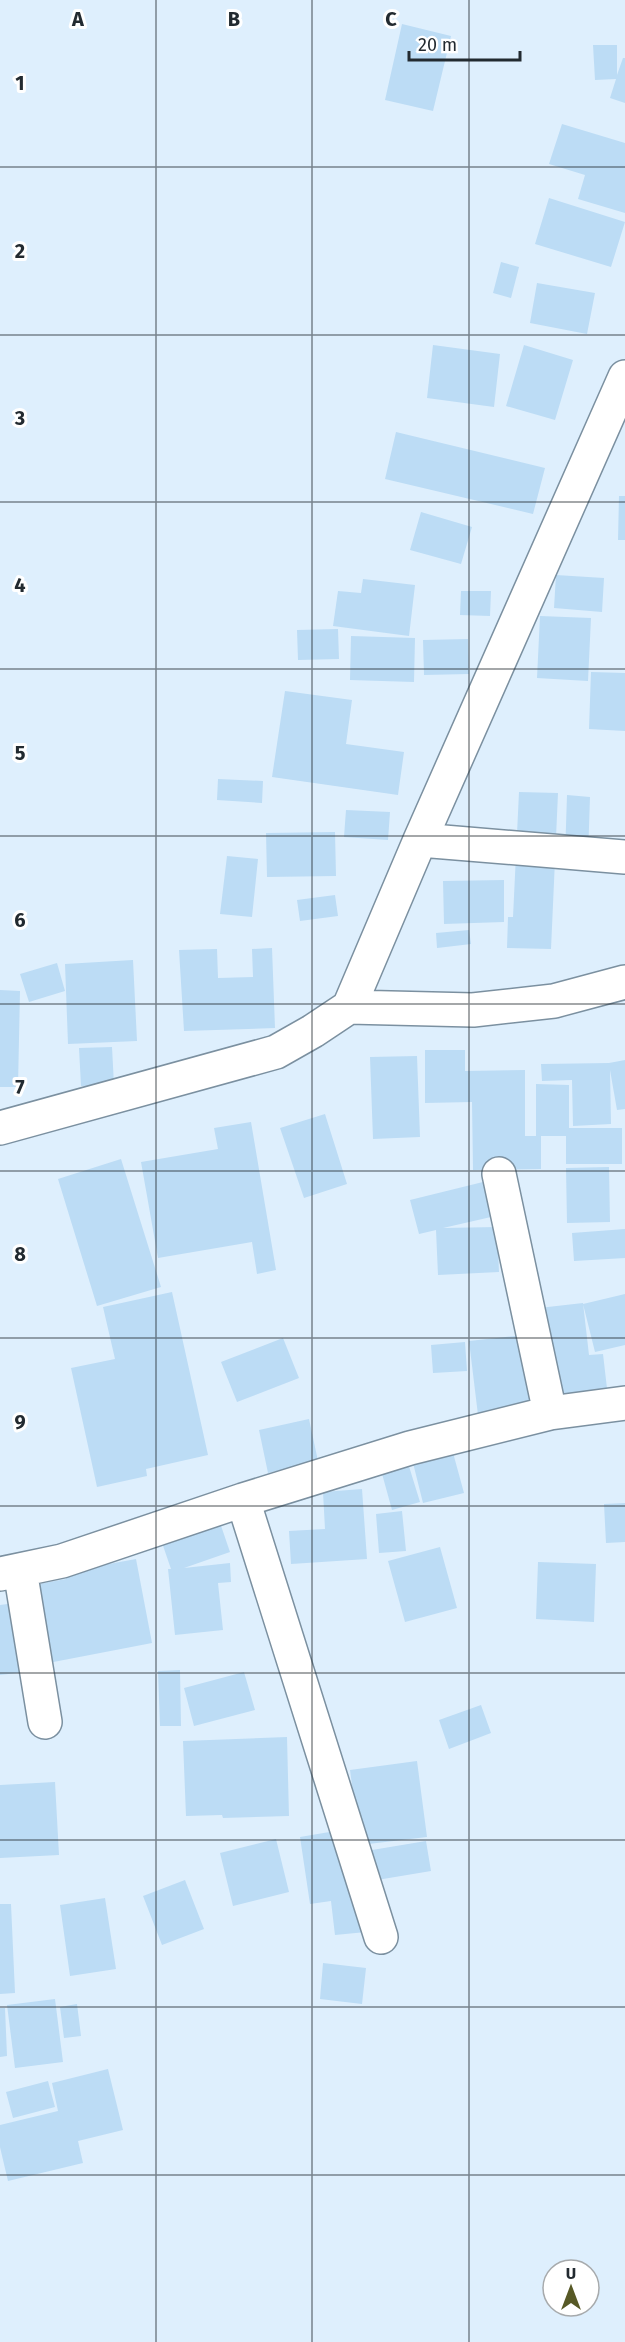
<svg xmlns="http://www.w3.org/2000/svg" width="625" height="2342" viewBox="0 0 625 2342" font-family="'Fira Sans',sans-serif">
<style>
.building{fill:#bcdcf5}
.lines{fill:none;stroke-linecap:round;stroke-linejoin:round}
.minor-casing{stroke:#7b90a0;stroke-width:36}
.minor{stroke:#fff;stroke-width:33}
.grid{fill:none;stroke:#222a30;stroke-width:1.5;stroke-opacity:0.55}
.grid-label{font-size:20px;text-anchor:middle;font-weight:bold;fill:#222a30;stroke:#fff;stroke-width:6;stroke-linejoin:round;paint-order:stroke}
</style>
<rect width="100%" height="100%" fill="#deeffd"/>
<!-- building -->
<path class="building" d="M402,24l49,12 -18,75 -48,-11z
M593,45h24v30l6,-17h2v45l-15,-5 6,-19 -21,1z
M562,124l63,19v70l-47,-14 7,-24 -36,-11z
M549,198l76,24 -14,45 -76,-23z
M501,262l18,5 -8,31 -18,-5z
M537,283l58,10 -8,41 -57,-11z
M433,345l67,9 -6,53 -67,-9z
M524,345l49,15 -18,60 -49,-14z
M396,432l149,36 -12,46 -148,-35z
M619,496h6v44h-7z
M421,512l51,15 -11,37 -51,-14z
M556,575l48,3 -2,34 -48,-4z
M363,579l52,6 -6,51 -76,-10 5,-35 23,2z
M461,591h30l-1,25 -30,-1z
M540,616l51,2 -3,63 -51,-3z
M338,629l1,30 -41,1 -1,-30z
M351,636l64,2 -1,44 -64,-2z
M468,639l1,35 -45,1 -1,-35z
M591,672l34,1v58l-36,-2z
M285,691l67,9 -6,44 58,8 -6,43 -126,-18z
M218,779l45,2 -1,22 -45,-3z
M519,792l39,1 -7,156 -44,-1 1,-31h5z
M567,795l23,2 -2,60 -23,-1z
M346,810l44,2 -2,28 -44,-3z
M335,832l1,44 -69,1 -1,-44z
M227,856l31,3 -6,58 -32,-3z
M504,880v42l-60,2 -1,-43z
M335,895l3,21 -38,5 -3,-21z
M469,930l2,14 -34,4 -1,-15z
M272,948l3,80 -91,3 -5,-81 38,-1 1,29 35,-1 -1,-28z
M133,960l4,81 -69,3 -3,-80z
M57,963l8,28 -36,11 -9,-28z
M0,990l20,1 -2,96h-18z
M112,1047l2,38 -33,1 -2,-38z
M425,1050h40v21l60,-1v66h11v-52l33,1v43h53v36h-56v-28h-25v33l-68,1 -1,-68 -47,1z
M417,1056l3,81 -47,2 -3,-82z
M625,1060v49l-8,1 -7,-40 1,54 -38,2 -1,-46 -30,1 -1,-17 68,-1z
M325,1114l22,70 -43,14 -24,-70z
M251,1122l25,148 -19,4 -5,-32 -94,16 -17,-96 77,-13 -4,-21z
M121,1159l40,128 -64,19 -39,-127z
M609,1167l1,55 -43,1 -1,-55z
M483,1182l8,35 -48,11 54,-1 2,45 -61,3 -2,-45 -17,4 -9,-34z
M625,1229v29l-51,3 -2,-28z
M172,1292l36,163 -62,14 1,7 -50,11 -26,-119 44,-9 -12,-52z
M625,1294v51l-30,7 -12,-48z
M583,1303l6,52 14,-1 5,43 -58,7 -11,-96z
M525,1335l8,73 -55,7 -9,-74z
M283,1338l16,40 -62,24 -16,-40z
M465,1342l2,29 -34,2 -2,-28z
M309,1419l9,42 -50,12 -9,-43z
M452,1449l12,44 -41,10 -11,-44z
M408,1463l12,39 -28,8 -11,-40z
M362,1489l5,70 -76,5 -2,-33 36,-2 -2,-37z
M625,1503v39l-19,1 -2,-39z
M402,1511l4,40 -27,2 -3,-39z
M217,1514l13,38 -46,16 46,-5 1,19 -13,1 5,47 -48,5 -7,-66h3l-12,-35z
M440,1547l17,61 -52,14 -17,-61z
M136,1559l16,84 -109,21 -15,-78 38,-7 -1,-7z
M538,1562l58,2 -2,58 -58,-3z
M15,1603l11,69 -26,3v-70z
M180,1670l1,56h-21l-2,-55z
M244,1672l11,38 -61,16 -10,-38z
M481,1705l10,28 -42,16 -10,-29z
M287,1737l2,79 -66,2 -1,-3 -36,1 -3,-75z
M417,1761l10,76 -67,8 -10,-75z
M55,1782l4,73 -59,3v-73z
M347,1829l19,103 -31,3 -4,-34 -21,3 -10,-67z
M276,1839l13,53 -56,14 -13,-53z
M426,1841l5,30 -54,9 -5,-30z
M185,1880l19,49 -42,16 -19,-49z
M105,1898l11,71 -46,7 -10,-71z
M0,1904h11l4,89 -15,1z
M323,1963l43,5 -4,36 -42,-5z
M55,1999l8,63 -48,6 -8,-63z
M77,2004l4,32 -17,2 -4,-31z
M0,2008h5l2,48 -7,1z
M108,2069l15,61 -45,11 5,22 -75,18 -8,-34v-22l58,-14 -6,-28z
M48,2081l7,26 -42,11 -7,-26z"/>
<g class="lines">
<!-- minor casing -->
<g class="minor-casing">
<path id="minor" d="M420,840l205,17
M349,1007l124,3 81,-9 71,-19
M0,1128l276,-76 37,-21 36,-24 71,-167 205,-463
M499,1174l51,239
M243,1500l138,437
M20,1570l25,152
M0,1574l62,-13 181,-61 167,-52 140,-35 75,-10"/>
</g>
<!-- minor -->
<use href="#minor" class="minor"/>
</g>
<!-- grid -->
<path class="grid" d="M156,0v2342M312,0v2342M469,0v2342M0,167h625M0,335h625M0,502h625M0,669h625M0,836h625M0,1004h625M0,1171h625M0,1338h625M0,1506h625M0,1673h625M0,1840h625M0,2007h625M0,2175h625"/>
<g class="grid-label">
<text x="78" y="26">A</text>
<text x="234" y="26">B</text>
<text x="391" y="26">C</text>
<text x="20" y="90">1</text>
<text x="20" y="258">2</text>
<text x="20" y="425">3</text>
<text x="20" y="592">4</text>
<text x="20" y="760">5</text>
<text x="20" y="927">6</text>
<text x="20" y="1094">7</text>
<text x="20" y="1261">8</text>
<text x="20" y="1429">9</text>
</g>
<!-- north arrow -->
<g transform="translate(571 2288)"><circle r="28" fill="#ffffff" stroke="#a7aaac" stroke-width="1.5"/>
<path d="M0-4.5L10 22L0 15L-10 22Z" fill="#575926"/>
<text y="-9" font-size="16" font-weight="bold" text-anchor="middle" fill="#222a30">U</text>
</g>
<!-- scale -->
<path d="M409 51v9h111v-9" fill="none" stroke="#222a30" stroke-width="3"/>
<text x="418" y="51" font-size="18" fill="#222a30" stroke="#ffffff" stroke-width="4.5" paint-order="stroke">20 m</text>
</svg>
